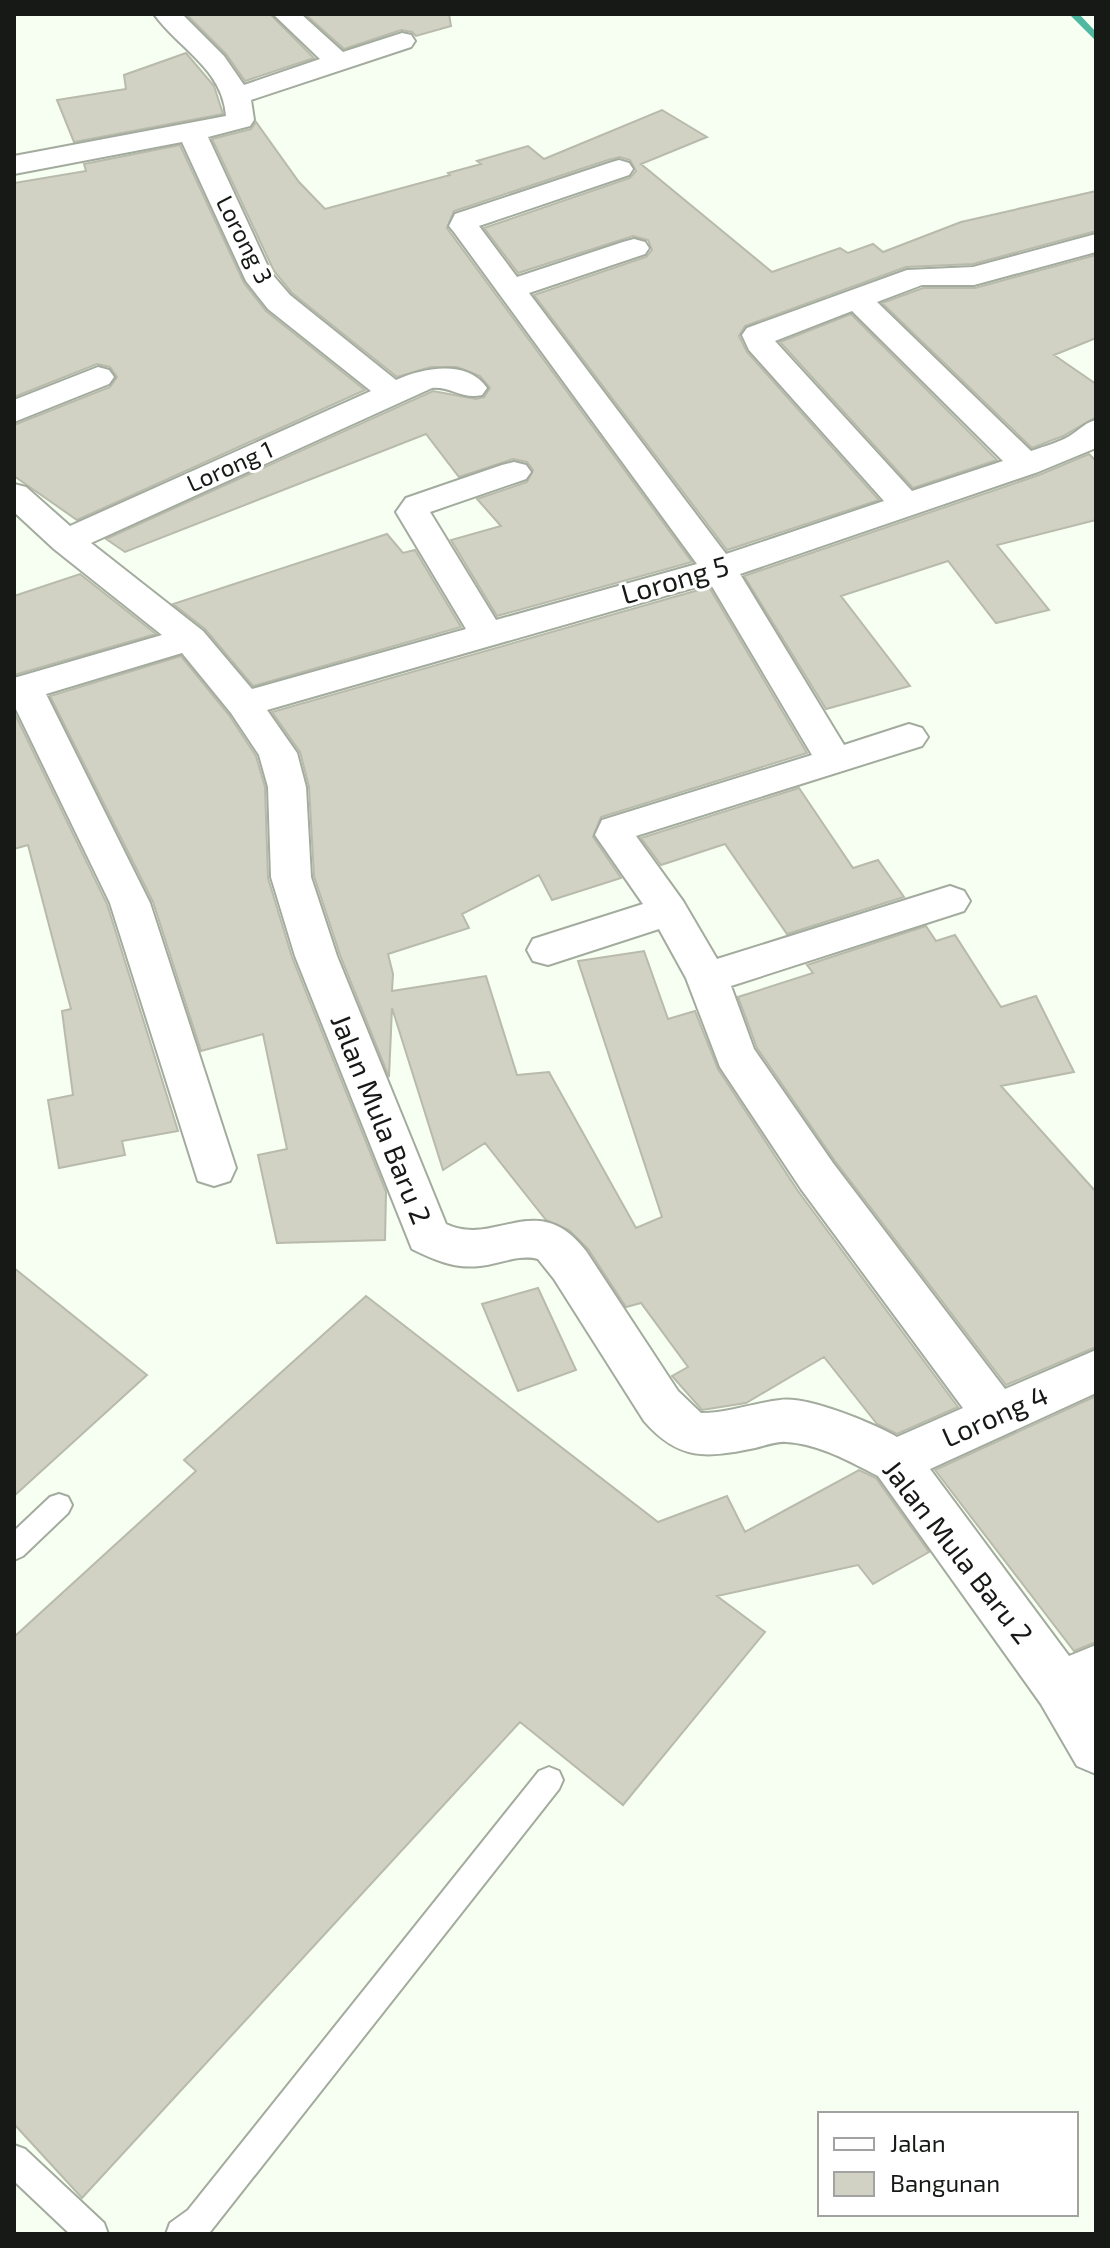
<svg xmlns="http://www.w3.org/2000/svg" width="1110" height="2248" viewBox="0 0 1110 2248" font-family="'Exo 2',sans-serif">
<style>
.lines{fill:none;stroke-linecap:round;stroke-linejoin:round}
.stream{fill:#50b8a0;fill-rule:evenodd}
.building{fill:#d1d2c3;stroke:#b8baab;stroke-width:2}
.lane-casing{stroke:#a3ab9e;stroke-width:4}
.street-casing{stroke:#a3ab9e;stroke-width:4}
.lane{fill:#fff;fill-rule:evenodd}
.street{fill:#fff;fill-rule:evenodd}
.labels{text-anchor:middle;stroke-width:6;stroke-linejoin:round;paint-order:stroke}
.far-street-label{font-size:24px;fill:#161915;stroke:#fff}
.street-label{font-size:28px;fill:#161915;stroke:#fff}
</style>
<rect width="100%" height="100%" fill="#f6fff1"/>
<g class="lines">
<!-- stream -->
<path class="stream" d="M1069,14h10l17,18v9z"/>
</g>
<!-- building -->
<path class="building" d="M186,14h84l44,44 -69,23 -19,-27z
M305,14h144l2,12 -35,10 -4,-4 -11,-2 -57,19z
M186,53l28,33 9,28 -149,28 -17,-42 69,-11 -2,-14z
M662,110l45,27 -66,27 131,108 68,-24 8,5 25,-9 10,8 78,-30 135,-31v40l-123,33 -67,3 -161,59 -6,10 8,16 132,148 -152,50 -193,-255 112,-38 6,-7 -4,-10 -15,-4 -115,37 -34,-45 146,-50 6,-7 -6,-11 -10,-3 -12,3 -154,51 -7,17 245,334 -195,54 -46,-76 50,-14 -24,-27 50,-17 6,-12 -6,-8 -14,-3 -54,18 -33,-43 -301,118 -19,-13 327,-148 43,8 8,-2 6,-9 -10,-12 -23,-9h-26l-34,10 -105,-84 -18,-22 -62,-132 39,-10 5,-7 43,60 26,27 125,-34 -2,-2 33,-9 -4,-3 51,-15 16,13z
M180,145l64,138 22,28 99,79 -288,130 -63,-44v-51l96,-38 7,-10 -7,-10 -13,-3 -83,33v-214l72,-12 -2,-7z
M1096,255v83l-42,17 42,29v33l-33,19 -31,12 -150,-145 41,-15h52z
M851,314l146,146 -84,28 -133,-146z
M1089,454l7,7v59l-99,25 52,65 -53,13 -48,-62 -107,35 69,90 -84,23 -82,-133 295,-101z
M387,534l16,19 12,-3 46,77 -208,59 -48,-57 -32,-25z
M80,574l76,60 -142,41v-79z
M709,587l98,166 -206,64 -8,20 28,41 -69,22 -13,-25 -77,39 7,14 -81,26 5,20 -1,17 94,-15 31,99 32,-3 87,156 26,-11 -84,-256 66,-10 24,68 27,-8 23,58 80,122 160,216 -61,27 -20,-10 -53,-67 -78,46 -44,7 -30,-34 16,-9 -47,-64 -15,4 -38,-58 -19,-19 -23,-10 -61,-77 -42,27 -51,-162 -3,69 -49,-122 -26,-79 -5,-89 -9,-35 -28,-40z
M181,656l48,59 27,41 9,31 3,91 24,79 94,235 -1,48 -108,3 -19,-88 29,-6 -24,-115 -62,17 -48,-149 -103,-206z
M14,712l93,192 71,227 -56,10 3,14 -66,13 -11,-68 25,-5 -11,-84 9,-2 -43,-164 -14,4z
M799,788l54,80 25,-8 26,37 -117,37 -62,-90 -64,21 -20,-27z
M926,926l10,15 19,-6 46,72 35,-11 38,76 -73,14 95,106v155l-90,38 -171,-224 -78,-113 -19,-51 75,-24 -6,-8z
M14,1268l133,107 -133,121z
M538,1288l38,82 -58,21 -36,-87z
M366,1296l292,226 69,-26 18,36 114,-62 17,8 53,74 -56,32 -15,-19 -141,31 48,36 -142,173 -103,-83 -438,476 -68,-74v-487l182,-166 -12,-11z
M1096,1396v246l-22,9 -139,-181z"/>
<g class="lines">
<!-- lane casing -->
<g class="lane-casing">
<path id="lane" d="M59,1494l9,3 4,8 -4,8 -45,43 -9,4v-29l36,-34z
M549,1767l10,4 4,9 -4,9 -349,443 -44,2 4,-11 18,-13 351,-439z
M14,2145l11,4 79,74 4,11h-38l-56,-53z"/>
</g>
<!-- street casing -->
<g class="street-casing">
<path id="street" d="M154,14h28l42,42 20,29 76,-26 -47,-45h28l42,38 59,-19 9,2 4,6 -4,6 -160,53 3,20 -4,6 -42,11 63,136 19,22 106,85c27,-12 71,-21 91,8l-5,7c-19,5 -32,-9 -50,-7l-341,155 112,88 49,58 214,-60 -70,-117 10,-14 96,-33 12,-3 12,3 5,7 -5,7 -96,33 66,108 201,-56 -243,-332 -5,-6 6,-12 154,-51 10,-3 10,3 4,6 -4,6 -150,51 38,51 106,-35 11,-3 11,3 4,6 -4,6 -116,39 197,261 158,-53 -135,-151 -7,-15 5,-7 160,-58 66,-3 123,-33v18l-122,33h-52l-45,17 154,149c14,-5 31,-9 43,-18 9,-6 11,-10 22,-13v28l-58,24 -298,102 104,171 65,-21 13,4 6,9 -6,9 -286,90 47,65 34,58 233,-73 14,5 6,10 -6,10 -233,75 23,63 79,114 172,226 91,-39v43l-166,76 139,187 27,-11v129l-19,-8 -36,-62 -163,-228c-29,-15 -59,-32 -92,-34 -10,-1 -22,4 -31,6 -49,10 -76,13 -111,-27l-90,-142 -16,-20c-19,-5 -39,5 -58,7 -25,3 -46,-6 -68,-17l-117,-293 -24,-79 -3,-90 -9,-32 -28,-42 -49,-60 -136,41 104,209 86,265 -6,13 -16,5 -16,-5 -88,-278 -96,-198v-27l148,-43 -108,-86 -40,-37v-28l12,3 44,39 301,-135 -103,-82 -22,-28 -64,-139 -168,32v-18l212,-40c-3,-47 -48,-68 -72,-102zM852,311l151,150 -91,30 -137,-150zM710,583l102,172 -210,65 -7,15 48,69 -110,35 -6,11 6,11 15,4 111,-36 27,49 34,89 81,122 162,219 -66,29c-25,-14 -89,-41 -117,-37 -27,3 -51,13 -79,13l-23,-22 -92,-140c-49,-64 -90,-3 -140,-27l-109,-268 -26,-79 -5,-90 -9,-34 -30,-43z
M98,367l11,3 5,7 -5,7 -95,38v-22z"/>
</g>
<!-- lane -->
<use href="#lane" class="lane"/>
<!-- street -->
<use href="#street" class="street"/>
</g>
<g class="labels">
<!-- far-street labels -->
<g class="far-street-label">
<text transform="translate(244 240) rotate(63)" y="8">Lorong 3</text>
<text transform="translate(230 467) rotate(-24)" y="8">Lorong 1</text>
</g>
<!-- street labels -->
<g class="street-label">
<text transform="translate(675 580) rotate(-16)" y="10">Lorong 5</text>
<text transform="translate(381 1119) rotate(68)" y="10">Jalan Mula Baru 2</text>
<text transform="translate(995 1416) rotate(-24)" y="10">Lorong 4</text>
<text transform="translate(958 1552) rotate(52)" y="10">Jalan Mula Baru 2</text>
</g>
</g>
<!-- border -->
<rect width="1110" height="2248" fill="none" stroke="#161915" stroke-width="32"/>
<!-- legend -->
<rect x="818" y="2112" width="260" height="104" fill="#ffffff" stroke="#a2a3a1" stroke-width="2"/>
<rect x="834" y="2138" width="40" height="12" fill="#ffffff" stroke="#a2a3a1" stroke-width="2"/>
<text x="890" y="2152" font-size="24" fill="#161915">Jalan</text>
<rect x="834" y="2172" width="40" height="24" fill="#d1d2c3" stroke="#a2a3a1" stroke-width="2"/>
<text x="890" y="2192" font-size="24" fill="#161915">Bangunan</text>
</svg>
